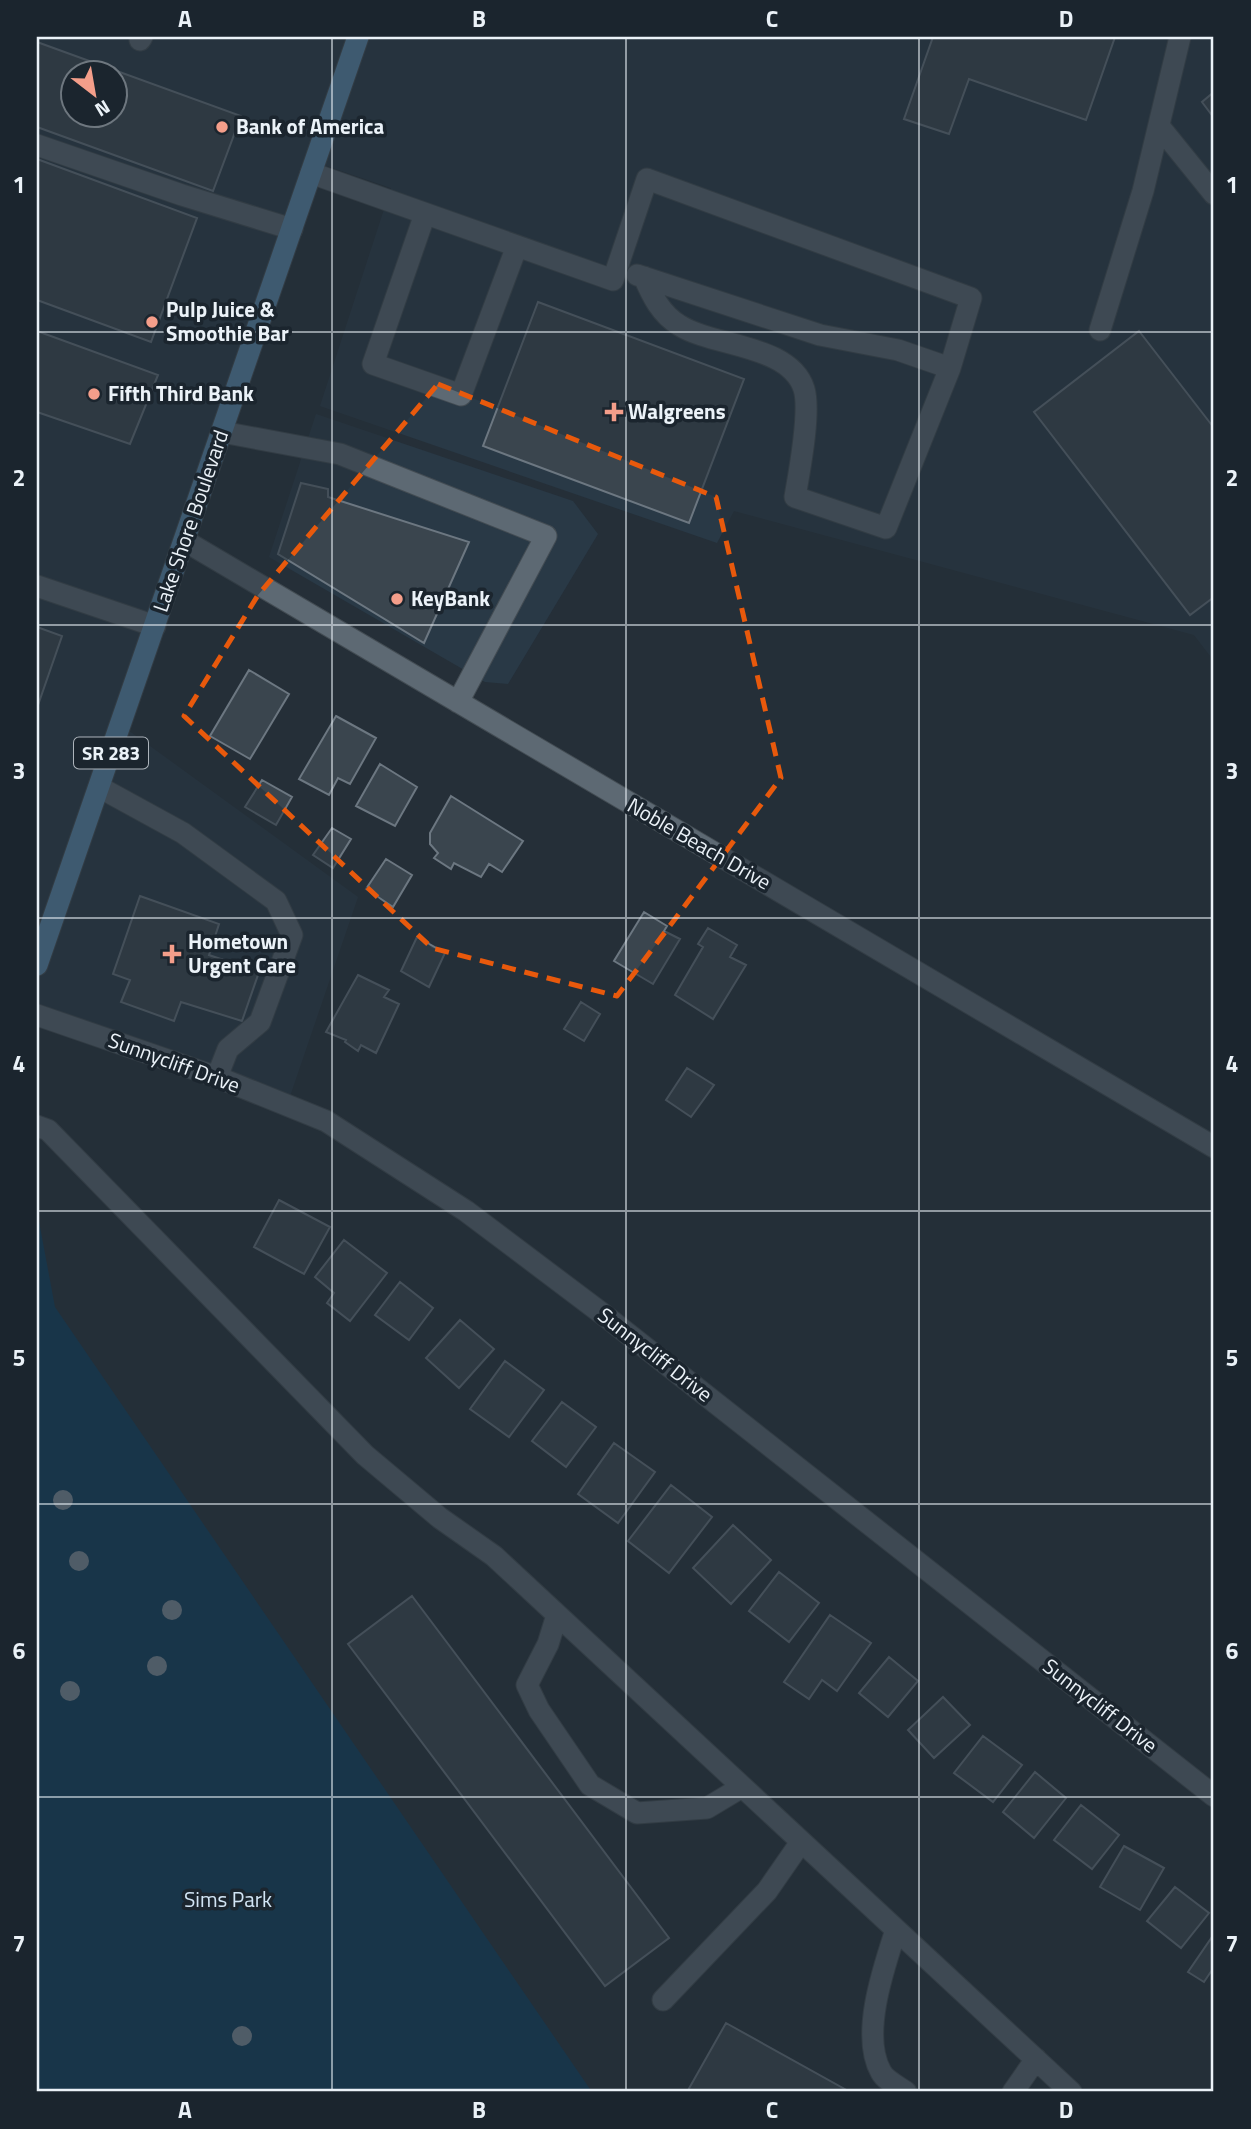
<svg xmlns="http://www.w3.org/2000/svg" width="1251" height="2129" viewBox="0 0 1251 2129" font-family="'Titillium Web',sans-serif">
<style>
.built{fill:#293946;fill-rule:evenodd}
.green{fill:#0b3c5d}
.building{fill:#3a454e;stroke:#6c7781;stroke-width:2;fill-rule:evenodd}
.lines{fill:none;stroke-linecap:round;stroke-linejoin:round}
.minor-casing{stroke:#434c53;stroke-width:23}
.major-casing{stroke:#434c53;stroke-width:23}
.minor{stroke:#5d6973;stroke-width:21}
.major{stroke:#5e8eb4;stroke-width:21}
.tree{fill:#8493a0}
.marked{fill:none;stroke:#e8590c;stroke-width:5;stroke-dasharray:14 9;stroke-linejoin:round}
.grid{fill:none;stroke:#ebf2f8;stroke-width:2;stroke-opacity:0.55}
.poi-dot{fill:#f49e8a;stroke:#1b252e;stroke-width:2.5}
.labels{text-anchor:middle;stroke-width:7;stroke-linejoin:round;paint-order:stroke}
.shield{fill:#1b252e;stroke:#adb4bb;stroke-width:2}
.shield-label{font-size:19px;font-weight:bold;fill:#ebf2f8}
.poi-label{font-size:21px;font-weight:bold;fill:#ebf2f8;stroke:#1b252e;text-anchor:start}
.street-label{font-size:21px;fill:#ebf2f8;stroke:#1b252e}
.park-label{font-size:21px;fill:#d2e5f5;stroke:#1b252e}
.neatline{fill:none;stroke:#ebf2f8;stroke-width:2.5}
.grid-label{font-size:23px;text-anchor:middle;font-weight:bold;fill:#ebf2f8}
</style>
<rect width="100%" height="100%" fill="#252f38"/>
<!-- built -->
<path class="built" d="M37,37h1177v624l-20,-26 -460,-124 -17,32 -397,-137 71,-218 -76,-26 -194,563 237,172 -71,208 -250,-90zM74,74h42v42h-42z
M316,414l257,87 25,33 -90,150 -23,-2 -216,-125z"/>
<!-- green -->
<path class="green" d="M38,1216l17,91 537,785h-555z"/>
<!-- building -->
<path class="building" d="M933,37h182l-29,83 -117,-41 -20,55 -45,-15z
M37,42l204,74 -28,75 -176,-64zM74,74h42v42h-42z
M1214,92v26l-12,-16z
M37,159l160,59 -46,124 -114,-42z
M538,302l206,77 -55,144 -206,-77z
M37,331l121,44 -28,69 -93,-32z
M1139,331l75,97v169l-24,18 -156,-203z
M301,483l27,6v8l141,45 -45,101 -146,-89z
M37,627l25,9 -25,72z
M249,670l40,24 -39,65 -40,-23z
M336,716l40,22 -26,46 -12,-6 -9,17 -30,-16z
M380,764l37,23 -22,39 -39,-20z
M262,780l30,17 -16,28 -31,-18z
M451,796l72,45 -21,31 -13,-8 -8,13 -27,-14 -3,6 -17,-11 4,-5 -8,-9v-11z
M332,828l19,11 -18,29 -20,-13z
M386,859l26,16 -19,32 -27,-18z
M140,896l79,28 -10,31 50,17 -17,49 -61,-19 -7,19 -53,-19 9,-22 -17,-6z
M644,912l23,14 -3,5 16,8 -27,45 -39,-23z
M708,928l29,17 -7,12 16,8 -33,54 -38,-24 28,-48 -5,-3z
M417,937l28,16 -16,34 -28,-16z
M358,975l31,15 -5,7 15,7 -23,49 -15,-8 -3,6 -13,-9 1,-2 -20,-8z
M581,1002l19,12 -16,27 -20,-12z
M687,1068l27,17 -23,32 -25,-17z
M279,1200l51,27 -26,47 -50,-27z
M344,1240l43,33 -37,48 -23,-18 7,-10 -19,-16z
M400,1282l33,26 -24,32 -34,-25z
M460,1320l34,29 -35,39 -33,-30z
M505,1361l39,29 -35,47 -39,-28z
M562,1402l34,25 -30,40 -34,-26z
M614,1443l41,29 -37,51 -40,-29z
M671,1485l41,32 -43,56 -41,-32z
M733,1525l38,35 -40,44 -38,-36z
M779,1572l40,31 -30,39 -40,-31z
M412,1596l257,342 -64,48 -257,-342z
M830,1615l41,28 -34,48 -15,-11 -13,19 -25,-17z
M889,1657l29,24 -30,36 -29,-24z
M943,1697l27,28 -36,33 -26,-28z
M983,1736l39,29 -29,37 -39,-29z
M1035,1772l31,26 -32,40 -31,-26z
M1081,1805l38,30 -27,34 -38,-29z
M1124,1846l40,22 -24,42 -40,-23z
M1175,1887l34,26 -28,35 -34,-27z
M1214,1934v33l-10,15 -16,-10z
M726,2023l124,69h-163z"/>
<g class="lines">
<!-- minor casing -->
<g class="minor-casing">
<path id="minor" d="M140,40l2,-3
M1159,126l55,68
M37,145l145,50 110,34
M311,173l302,107 34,-101 324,119 -21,70 -64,160 -91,-31c4,-24 16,-85 9,-108 -14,-45 -91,-42 -125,-64 -18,-11 -27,-29 -35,-48
M425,214l-52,150 88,31 56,-149
M637,275l183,60 78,15 52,18
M1100,330l43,-139 37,-154
M222,432l118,22 206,82 -88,166
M185,541l1029,606
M37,586l118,40
M99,787l84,46 93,68 16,34 -32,87 -32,27 -11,28
M37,1015l180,62 109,44 140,90 138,104 610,481
M37,1126l11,4 317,325 75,63 54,38 577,536
M557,1615l-9,29 -21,41 12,25 51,75 47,28 70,-5 35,-21
M896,1930c-12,37 -36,105 -15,142 4,8 18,15 25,20
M663,2000l104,-109 34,-49
M1013,2092l23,-33"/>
</g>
<!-- major casing -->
<g class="major-casing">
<path id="major" d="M37,965l321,-928"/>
</g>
<!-- minor -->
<use href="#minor" class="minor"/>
<!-- major -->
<use href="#major" class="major"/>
</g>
<!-- trees -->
<g class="tree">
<circle cx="63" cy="1500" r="10"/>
<circle cx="79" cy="1561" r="10"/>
<circle cx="172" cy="1610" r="10"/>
<circle cx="157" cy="1666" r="10"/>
<circle cx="70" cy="1691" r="10"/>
<circle cx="242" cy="2036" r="10"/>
</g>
<!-- marked area -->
<path d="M0 0H1251V2129H0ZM438,384l278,113 65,281 -164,218 -185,-48 -248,-232 74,-121z" fill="#252f38" fill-opacity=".55" fill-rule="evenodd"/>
<path class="marked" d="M438,384l278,113 65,281 -164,218 -185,-48 -248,-232 74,-121z"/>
<!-- grid -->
<path class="grid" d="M332,37v2055M626,37v2055M919,37v2055M37,332h1177M37,625h1177M37,918h1177M37,1211h1177M37,1504h1177M37,1797h1177"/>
<!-- markers -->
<g class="poi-dot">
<circle cx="222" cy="127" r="7"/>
<circle cx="152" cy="322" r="7"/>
<circle cx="94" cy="394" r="7"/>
<path d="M610.5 401.5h7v7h7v7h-7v7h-7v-7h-7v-7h7z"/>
<circle cx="397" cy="599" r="7"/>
<path d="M168.5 943.5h7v7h7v7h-7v7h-7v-7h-7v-7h7z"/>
</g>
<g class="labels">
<!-- shield labels -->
<rect class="shield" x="74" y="737.5" width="74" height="31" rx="5"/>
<g class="shield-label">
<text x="111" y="760">SR 283</text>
</g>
<!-- poi labels -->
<g class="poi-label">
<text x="236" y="134">Bank of America</text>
<text x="166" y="317">Pulp Juice &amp;<tspan x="166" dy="24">Smoothie Bar</tspan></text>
<text x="108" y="401">Fifth Third Bank</text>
<text x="628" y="419">Walgreens</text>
<text x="411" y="606">KeyBank</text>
<text x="188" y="949">Hometown<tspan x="188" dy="24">Urgent Care</tspan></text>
</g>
<!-- street labels -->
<g class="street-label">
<text transform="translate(191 521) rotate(-71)" y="7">Lake Shore Boulevard</text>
<text transform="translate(699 844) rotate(30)" y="7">Noble Beach Drive</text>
<text transform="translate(174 1063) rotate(20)" y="7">Sunnycliff Drive</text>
<text transform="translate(655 1355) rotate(38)" y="7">Sunnycliff Drive</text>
<text transform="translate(1100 1706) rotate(38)" y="7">Sunnycliff Drive</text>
</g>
<!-- park labels -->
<g class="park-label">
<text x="228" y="1907">Sims Park</text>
</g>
</g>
<!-- border -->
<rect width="1251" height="2129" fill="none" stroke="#1b252e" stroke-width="77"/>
<!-- north arrow -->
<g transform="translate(94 94) rotate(149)"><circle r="33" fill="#1b252e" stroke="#6e777f" stroke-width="2"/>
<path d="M0-5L12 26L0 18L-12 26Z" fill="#f49e8a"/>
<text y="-10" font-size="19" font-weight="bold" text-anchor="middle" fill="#ebf2f8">N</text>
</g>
<rect x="38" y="38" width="1174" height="2052" class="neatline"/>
<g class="grid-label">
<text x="185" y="27">A</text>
<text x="479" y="27">B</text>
<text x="772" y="27">C</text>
<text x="1066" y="27">D</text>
<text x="19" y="193">1</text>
<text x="1232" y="193">1</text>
<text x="19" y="486">2</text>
<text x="1232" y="486">2</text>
<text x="19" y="779">3</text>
<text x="1232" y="779">3</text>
<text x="19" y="1072">4</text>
<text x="1232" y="1072">4</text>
<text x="19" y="1366">5</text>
<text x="1232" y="1366">5</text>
<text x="19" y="1659">6</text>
<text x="1232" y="1659">6</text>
<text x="19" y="1952">7</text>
<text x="1232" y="1952">7</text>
<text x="185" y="2118">A</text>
<text x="479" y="2118">B</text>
<text x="772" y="2118">C</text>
<text x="1066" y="2118">D</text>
</g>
</svg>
